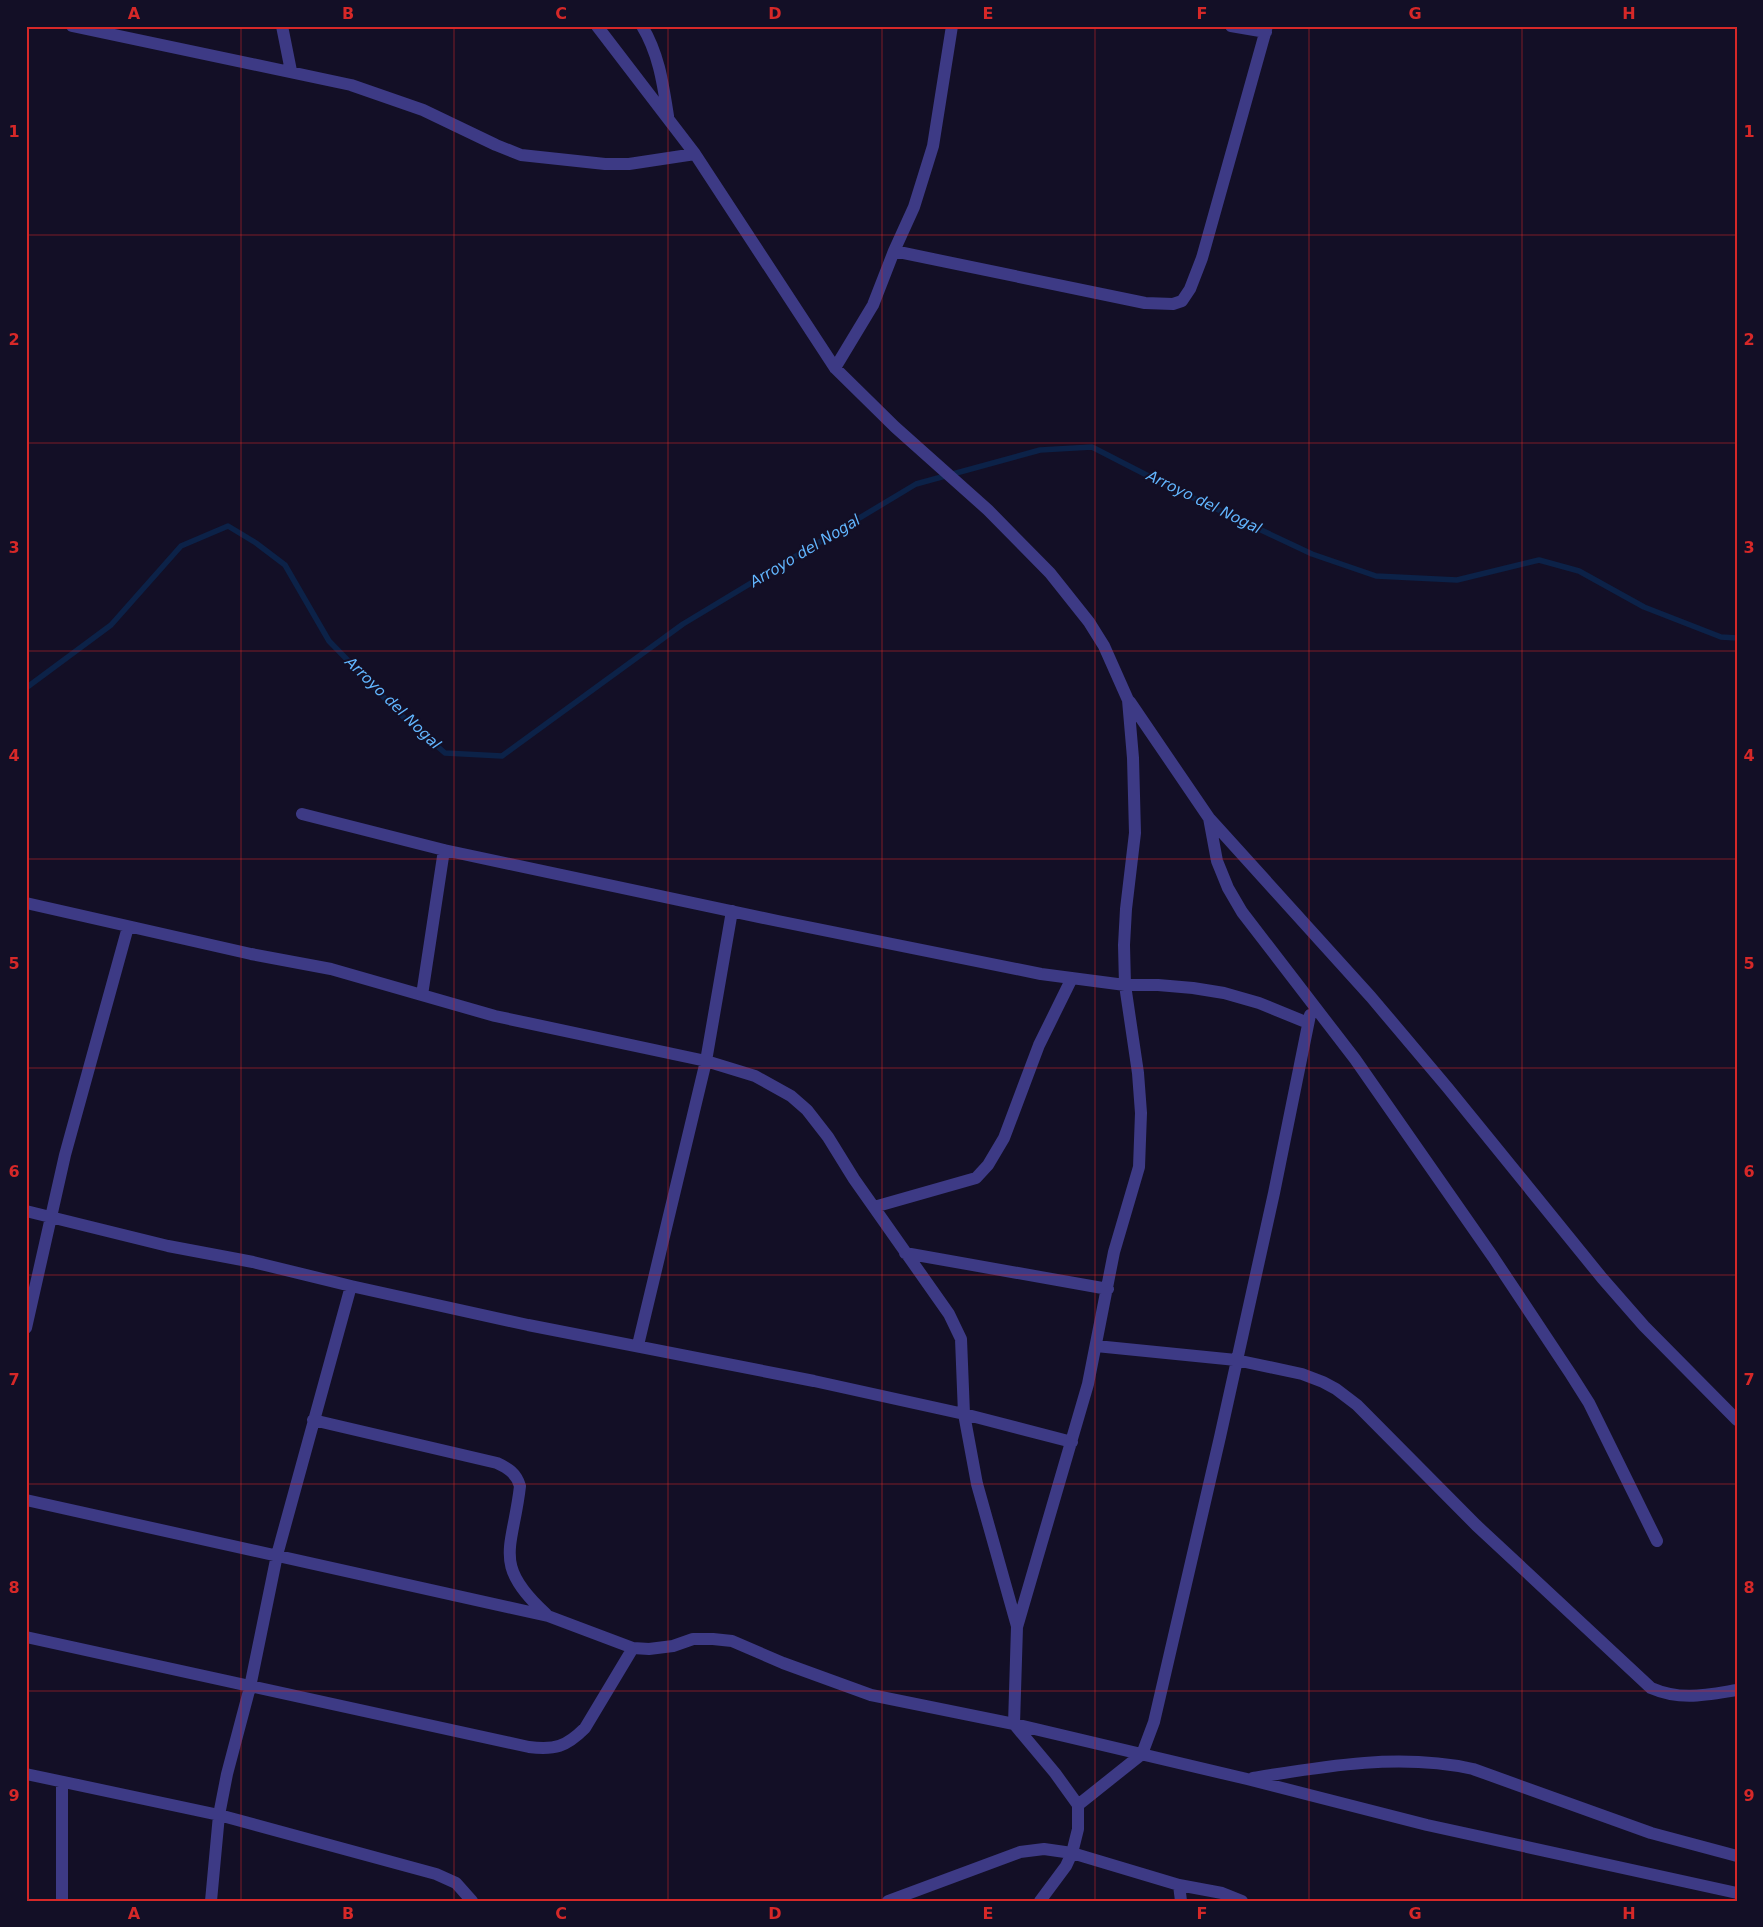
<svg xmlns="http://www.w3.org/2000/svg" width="1763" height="1927" viewBox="0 0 1763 1927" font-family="'DejaVu Sans',sans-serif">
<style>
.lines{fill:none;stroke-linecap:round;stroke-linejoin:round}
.stream{stroke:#0c2248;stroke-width:5.5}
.minor{stroke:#3d3a85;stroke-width:12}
.grid{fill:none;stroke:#d62828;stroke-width:1;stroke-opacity:0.55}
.labels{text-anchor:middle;stroke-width:4;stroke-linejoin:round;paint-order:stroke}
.water-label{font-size:15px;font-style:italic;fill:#62b6ff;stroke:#130f26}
.neatline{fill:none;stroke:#d62828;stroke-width:2}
.grid-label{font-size:16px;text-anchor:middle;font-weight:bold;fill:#d62828}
</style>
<rect width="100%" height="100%" fill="#130f26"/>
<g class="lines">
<!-- stream -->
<path class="stream" d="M26,688l85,-63 70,-79 47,-20 28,17 29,22 44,76 72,74 44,38 57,3 181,-132 233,-140 124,-34 52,-3 76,39 144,68 64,22 81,4 82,-20 40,11 65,36 77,30 16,1"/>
<!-- minor -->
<path class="minor" d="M72,26l279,59 72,25 73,35 25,10 84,9h24l66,-10
M282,26l9,45
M597,26l98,128 140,214 60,59 93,83 62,63 39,49 15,24 24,54 5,58 2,75 -9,76 -2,36 1,40 13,88 3,40 -2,54 -25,85 -26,132 -71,243 -3,97 41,49 23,32v24l-6,24 -6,13 -26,35
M642,26c17,28 21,58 26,90
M1231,26l35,6
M894,251l20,-44 19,-61 19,-120
M835,368l38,-63 21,-54 251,52 28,1 9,-3 8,-12 12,-31 65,-232
M1130,702l79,116 8,43 11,27 14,24 113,147 138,198 77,116 19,30 68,138
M302,814l142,36 334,71 263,53 84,11h33l35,3 31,5 35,10 49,20
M1210,819l161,178 76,90 155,191 42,48 93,94
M26,903l225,51 80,15 164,47 211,45 49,15 36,20 16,14 21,27 26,42 95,135 12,25 3,75 13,70 40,142
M422,995l22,-145
M874,1207l102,-29 12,-13 16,-27 35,-93 33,-67
M26,1211l142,35 85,16 98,24 177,39 286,56 150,33 108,28
M905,1253l203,36
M26,1328l39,-173 63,-228
M638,1345l68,-284 26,-150
M1096,1346l140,14 66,14 21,8 13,7 21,16 119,120 175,163c30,13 55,7 86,2
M313,1420l184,43c11,5 19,10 23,23 -7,63 -29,78 26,128
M26,1500l522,116 85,32 16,1 24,-3 20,-7h20l19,2 51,22 88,32 143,29 233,55 180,46 310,68
M26,1637l503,110c26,3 37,0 56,-19l48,-80
M26,1774l193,41 217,59 20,9 16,18
M1253,1778c72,-12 147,-25 220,-9l178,64 86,23
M1078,1805l64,-51 12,-32 66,-285 54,-244 36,-178
M1179,1885l43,8 20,8
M62,1901v-119
M211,1901l8,-86 8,-41 23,-87 27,-132 74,-269
M888,1901l132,-49 24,-3 28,4 107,32 2,16"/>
</g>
<!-- grid -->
<path class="grid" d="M241,26v1875M454,26v1875M668,26v1875M882,26v1875M1095,26v1875M1309,26v1875M1522,26v1875M26,235h1711M26,443h1711M26,651h1711M26,859h1711M26,1068h1711M26,1275h1711M26,1484h1711M26,1691h1711"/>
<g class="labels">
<!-- water labels -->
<g class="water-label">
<text transform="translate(1204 502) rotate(26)" y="5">Arroyo del Nogal</text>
<text transform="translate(805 551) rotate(-31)" y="5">Arroyo del Nogal</text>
<text transform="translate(393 703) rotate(44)" y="5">Arroyo del Nogal</text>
</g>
</g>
<!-- border -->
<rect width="1763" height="1927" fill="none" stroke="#130f26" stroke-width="55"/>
<rect x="28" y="28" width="1708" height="1872" class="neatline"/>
<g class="grid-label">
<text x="134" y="19">A</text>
<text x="348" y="19">B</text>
<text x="561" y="19">C</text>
<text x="775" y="19">D</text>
<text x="988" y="19">E</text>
<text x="1202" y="19">F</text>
<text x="1415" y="19">G</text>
<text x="1629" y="19">H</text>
<text x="14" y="137">1</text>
<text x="1749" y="137">1</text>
<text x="14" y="345">2</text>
<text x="1749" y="345">2</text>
<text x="14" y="553">3</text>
<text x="1749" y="553">3</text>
<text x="14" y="761">4</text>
<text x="1749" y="761">4</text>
<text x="14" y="969">5</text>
<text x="1749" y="969">5</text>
<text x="14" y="1177">6</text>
<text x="1749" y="1177">6</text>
<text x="14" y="1385">7</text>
<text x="1749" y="1385">7</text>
<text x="14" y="1593">8</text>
<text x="1749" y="1593">8</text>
<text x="14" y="1801">9</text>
<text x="1749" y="1801">9</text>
<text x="134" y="1919">A</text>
<text x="348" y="1919">B</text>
<text x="561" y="1919">C</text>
<text x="775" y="1919">D</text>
<text x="988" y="1919">E</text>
<text x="1202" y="1919">F</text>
<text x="1415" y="1919">G</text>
<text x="1629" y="1919">H</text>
</g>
</svg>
